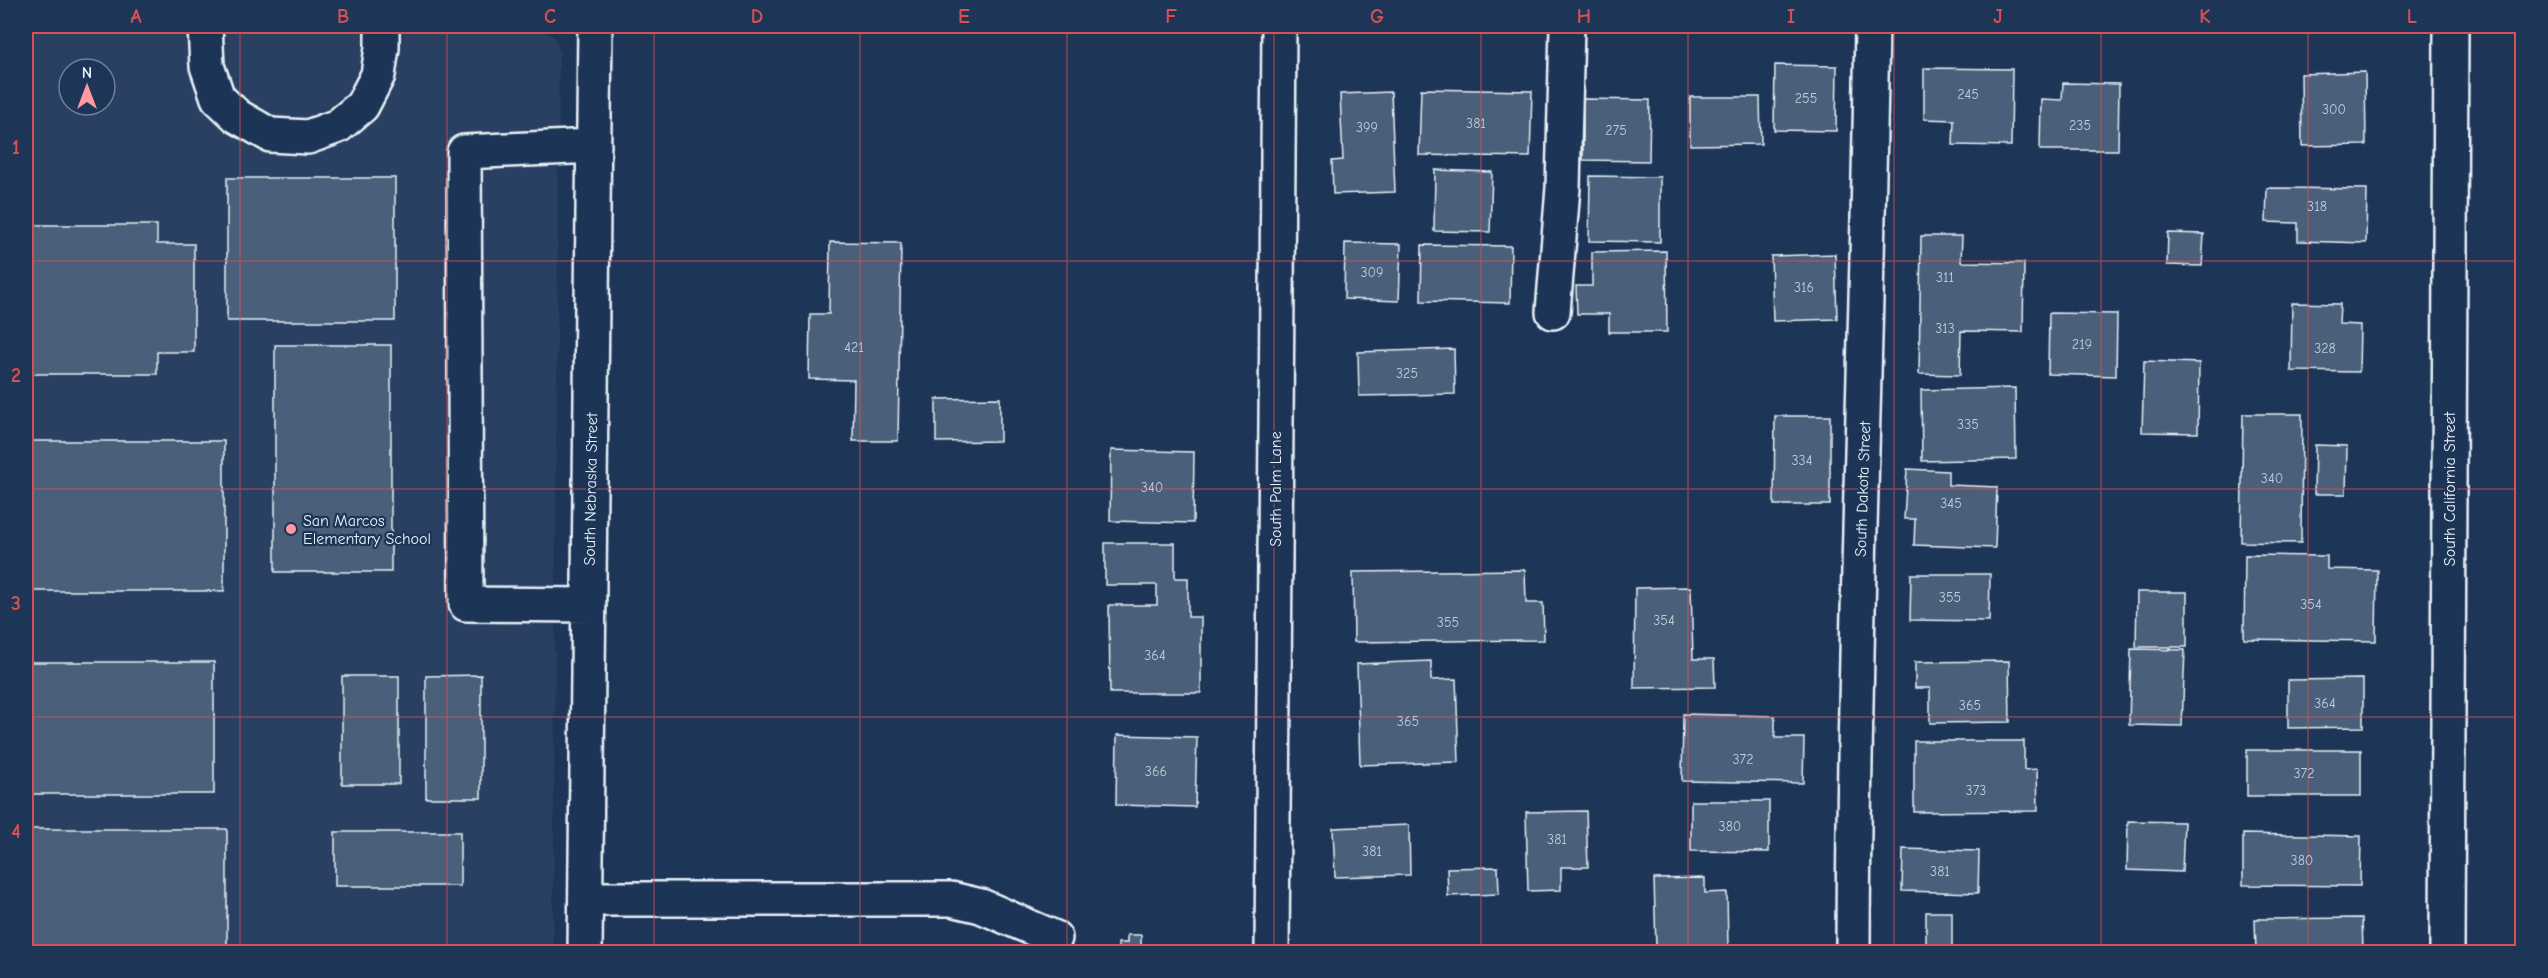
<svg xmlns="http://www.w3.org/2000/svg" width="2548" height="978" viewBox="0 0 2548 978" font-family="'Comic Neue',sans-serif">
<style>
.built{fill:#2a4162;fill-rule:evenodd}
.building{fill:#495e7a;stroke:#e8f1f8;stroke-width:1.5}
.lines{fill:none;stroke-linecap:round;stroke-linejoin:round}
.minor-casing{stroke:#e8f1f8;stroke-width:38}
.minor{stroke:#1d3557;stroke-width:33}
.grid{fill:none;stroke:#da5052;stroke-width:1.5;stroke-opacity:0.55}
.poi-dot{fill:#ff9aa2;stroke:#1d3557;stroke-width:2}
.labels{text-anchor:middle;stroke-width:4.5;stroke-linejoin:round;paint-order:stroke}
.number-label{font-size:14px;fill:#c0ccd8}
.street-label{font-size:16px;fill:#e8f1f8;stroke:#1d3557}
.poi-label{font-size:16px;fill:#e8f1f8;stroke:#1d3557;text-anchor:start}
.neatline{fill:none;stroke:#da5052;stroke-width:2}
.grid-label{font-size:20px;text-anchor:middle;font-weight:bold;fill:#da5052}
</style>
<rect width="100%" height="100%" fill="#1d3557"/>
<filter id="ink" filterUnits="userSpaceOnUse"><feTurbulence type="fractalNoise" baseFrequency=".0167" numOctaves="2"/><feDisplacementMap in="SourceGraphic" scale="12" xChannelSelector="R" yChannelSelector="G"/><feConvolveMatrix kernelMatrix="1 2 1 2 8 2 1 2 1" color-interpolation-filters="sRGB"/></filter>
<g filter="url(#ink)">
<!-- built -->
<path class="built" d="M26,26h513l15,11 5,12 -6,903h-527zM69,69h36v36h-36z"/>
<!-- building -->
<path class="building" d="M1775,65l62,1 -1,65 -62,-1z
M1924,68l88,1 -1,77 -58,-1 1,-25 -30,-1z
M2365,72l1,73 -64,1 -1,-72z
M2063,83l56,1 -1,66h-78l1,-51 21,1z
M1421,89l111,2 -2,66 -111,-2z
M1391,92l4,100 -62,2 -1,-33 11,-1 -3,-66z
M1690,97h70l1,47 -71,1z
M1583,99l67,1 -1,61 -66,-1z
M1435,170l57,2 -2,60 -56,-1z
M1590,176l70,1v65l-71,-1z
M227,178h168v143h-168z
M2267,188l100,1 -1,54 -68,-2v-18l-32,-1z
M26,225h131v19h37v108h-37v22h-131z
M2168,233l36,1 -2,32 -35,-1z
M1921,236h41l-1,26 63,1 -1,69 -62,-1 -1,44 -41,-1z
M830,242l71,1 -3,198h-45l1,-61 -45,-1 1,-65h19z
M1345,243l56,1 -2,57 -55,-2z
M1422,245l89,1 -1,57 -89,-2z
M1666,251l1,81h-58v-18h-32l-1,-28h16v-34z
M1835,254l2,65 -64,2 -2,-65z
M2517,292h5v57h-5z
M2292,303l48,1 -1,20 21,1 -1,47 -68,-1z
M2049,313l68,1 -1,62 -68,-2z
M275,345h116v227h-116z
M1454,349l1,45 -96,2 -1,-44z
M2144,361l55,2 -1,70 -56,-1z
M2015,388l1,71 -94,2 -1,-71z
M1000,398v43l-64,1v-43z
M2243,414h59l-1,129 -60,-1z
M1775,416h55v89h-56z
M26,441h198v150h-198z
M2315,445l32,1 -1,48h-32z
M1111,450l83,2 -1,71 -83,-2z
M1907,469l41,2v14l49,2 -2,61 -81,-3 1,-26h-11z
M1105,543h70v35h13v39h13v76h-91l-1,-88h48v-20h-52z
M2245,555l82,1v13l50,1 -1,71 -132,-2z
M1525,570l1,33h17l1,37 -190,2 -1,-70z
M1911,574h79l-1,47 -79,-1z
M1691,587l2,72h21l1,28 -81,1 1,-100z
M2137,592h50v55h-51z
M2131,649l54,1 -3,76 -53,-1z
M1431,661v19l25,-1 3,83 -99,3 -3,-101z
M2009,661l1,61 -80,1v-35h-15v-26z
M26,662h188v132h-188z
M481,675v123h-55v-122z
M342,676h57v108h-57z
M2363,679v48l-75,1v-48z
M1683,714l92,2v22h29l-1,45 -121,-2z
M1117,735l80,2 -2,70 -79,-2z
M1914,741h110v29l13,-1 1,42 -124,1z
M2247,750h114v46h-114z
M1691,801h78v51l-78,-1z
M1586,811l2,56h-27v23l-33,1 -2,-79z
M2128,821l56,1 -2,50 -55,-2z
M1409,825l1,50 -75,2 -2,-49z
M26,829h201v123h-201z
M335,832h125v54h-125z
M2243,834l118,2 -1,50 -117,-1z
M1903,849l76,2 -1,42 -76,-2z
M1498,867l1,27 -51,2 -1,-28z
M1705,878v15l22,-1 1,55 -72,1 -2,-69z
M1926,912h26v40h-26z
M2362,918l1,34h-107l-1,-33z
M1127,935h14v17h-23v-9h9z
M1800,948v4h-31v-2z"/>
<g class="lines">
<!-- minor casing -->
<g class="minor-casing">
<path id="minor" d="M205,26l2,40 11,32 19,18 33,19 38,2 30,-11 24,-20 16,-31 4,-27v-22
M1553,312l10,-124 4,-162
M589,605l-123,-1 -2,-452 130,-6
M586,899h365l30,7 74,32
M585,952l10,-926
M1272,952l7,-926
M1853,952c1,-309 14,-617 19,-926
M2447,952l4,-926"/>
</g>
<!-- minor -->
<use href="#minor" class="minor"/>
</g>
</g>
<!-- grid -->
<path class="grid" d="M240,26v926M447,26v926M654,26v926M860,26v926M1067,26v926M1274,26v926M1481,26v926M1688,26v926M1894,26v926M2101,26v926M2308,26v926M26,261h2496M26,489h2496M26,717h2496"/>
<!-- markers -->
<circle class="poi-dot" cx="291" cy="529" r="6"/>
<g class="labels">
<!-- number labels -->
<g class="number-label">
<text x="1968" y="99">245</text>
<text x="1806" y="103">255</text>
<text x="2334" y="114">300</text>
<text x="1476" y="128">381</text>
<text x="2080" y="130">235</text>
<text x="1367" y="132">399</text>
<text x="1616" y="135">275</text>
<text x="2317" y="211">318</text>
<text x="1372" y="277">309</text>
<text x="1945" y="282">311</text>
<text x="1804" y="292">316</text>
<text x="1945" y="333">313</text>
<text x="2082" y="349">219</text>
<text x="854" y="352">421</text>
<text x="2325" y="353">328</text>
<text x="1407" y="378">325</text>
<text x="1968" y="429">335</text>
<text x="1802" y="465">334</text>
<text x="2272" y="483">340</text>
<text x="1152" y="492">340</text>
<text x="1951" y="508">345</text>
<text x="1950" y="602">355</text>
<text x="2311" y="609">354</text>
<text x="1664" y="625">354</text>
<text x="1448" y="627">355</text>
<text x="1155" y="660">364</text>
<text x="2325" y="708">364</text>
<text x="1970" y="710">365</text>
<text x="1408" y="726">365</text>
<text x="1743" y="764">372</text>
<text x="1156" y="776">366</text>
<text x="2304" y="778">372</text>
<text x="1976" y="795">373</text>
<text x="1730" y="831">380</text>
<text x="1557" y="844">381</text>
<text x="1372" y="856">381</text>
<text x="2302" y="865">380</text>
<text x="1940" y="876">381</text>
</g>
<!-- street labels -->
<g class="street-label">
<text transform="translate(590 489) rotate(-89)" y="6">South Nebraska Street</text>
<text transform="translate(1275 489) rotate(-90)" y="6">South Palm Lane</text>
<text transform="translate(1862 489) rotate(-88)" y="6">South Dakota Street</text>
<text transform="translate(2449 489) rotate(-90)" y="6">South California Street</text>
</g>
<!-- poi labels -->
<g class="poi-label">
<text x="303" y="526">San Marcos<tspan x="303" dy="18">Elementary School</tspan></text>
</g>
</g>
<!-- margin -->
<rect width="2548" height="978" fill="none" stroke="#1d3557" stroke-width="66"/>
<!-- north arrow -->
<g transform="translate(87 87)"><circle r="28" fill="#1d3557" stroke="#6e8097" stroke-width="1.5"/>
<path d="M0-4.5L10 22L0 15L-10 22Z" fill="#ff9aa2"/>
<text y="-9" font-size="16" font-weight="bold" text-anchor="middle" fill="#e8f1f8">N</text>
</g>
<rect x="33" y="33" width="2482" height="912" class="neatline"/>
<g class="grid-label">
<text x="136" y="23">A</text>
<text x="343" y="23">B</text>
<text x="550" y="23">C</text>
<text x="757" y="23">D</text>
<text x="964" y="23">E</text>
<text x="1171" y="23">F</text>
<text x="1377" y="23">G</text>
<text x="1584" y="23">H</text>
<text x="1791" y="23">I</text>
<text x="1998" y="23">J</text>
<text x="2205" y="23">K</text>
<text x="2412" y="23">L</text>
<text x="16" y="154">1</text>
<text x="16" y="382">2</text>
<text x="16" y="610">3</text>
<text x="16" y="838">4</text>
</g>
</svg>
